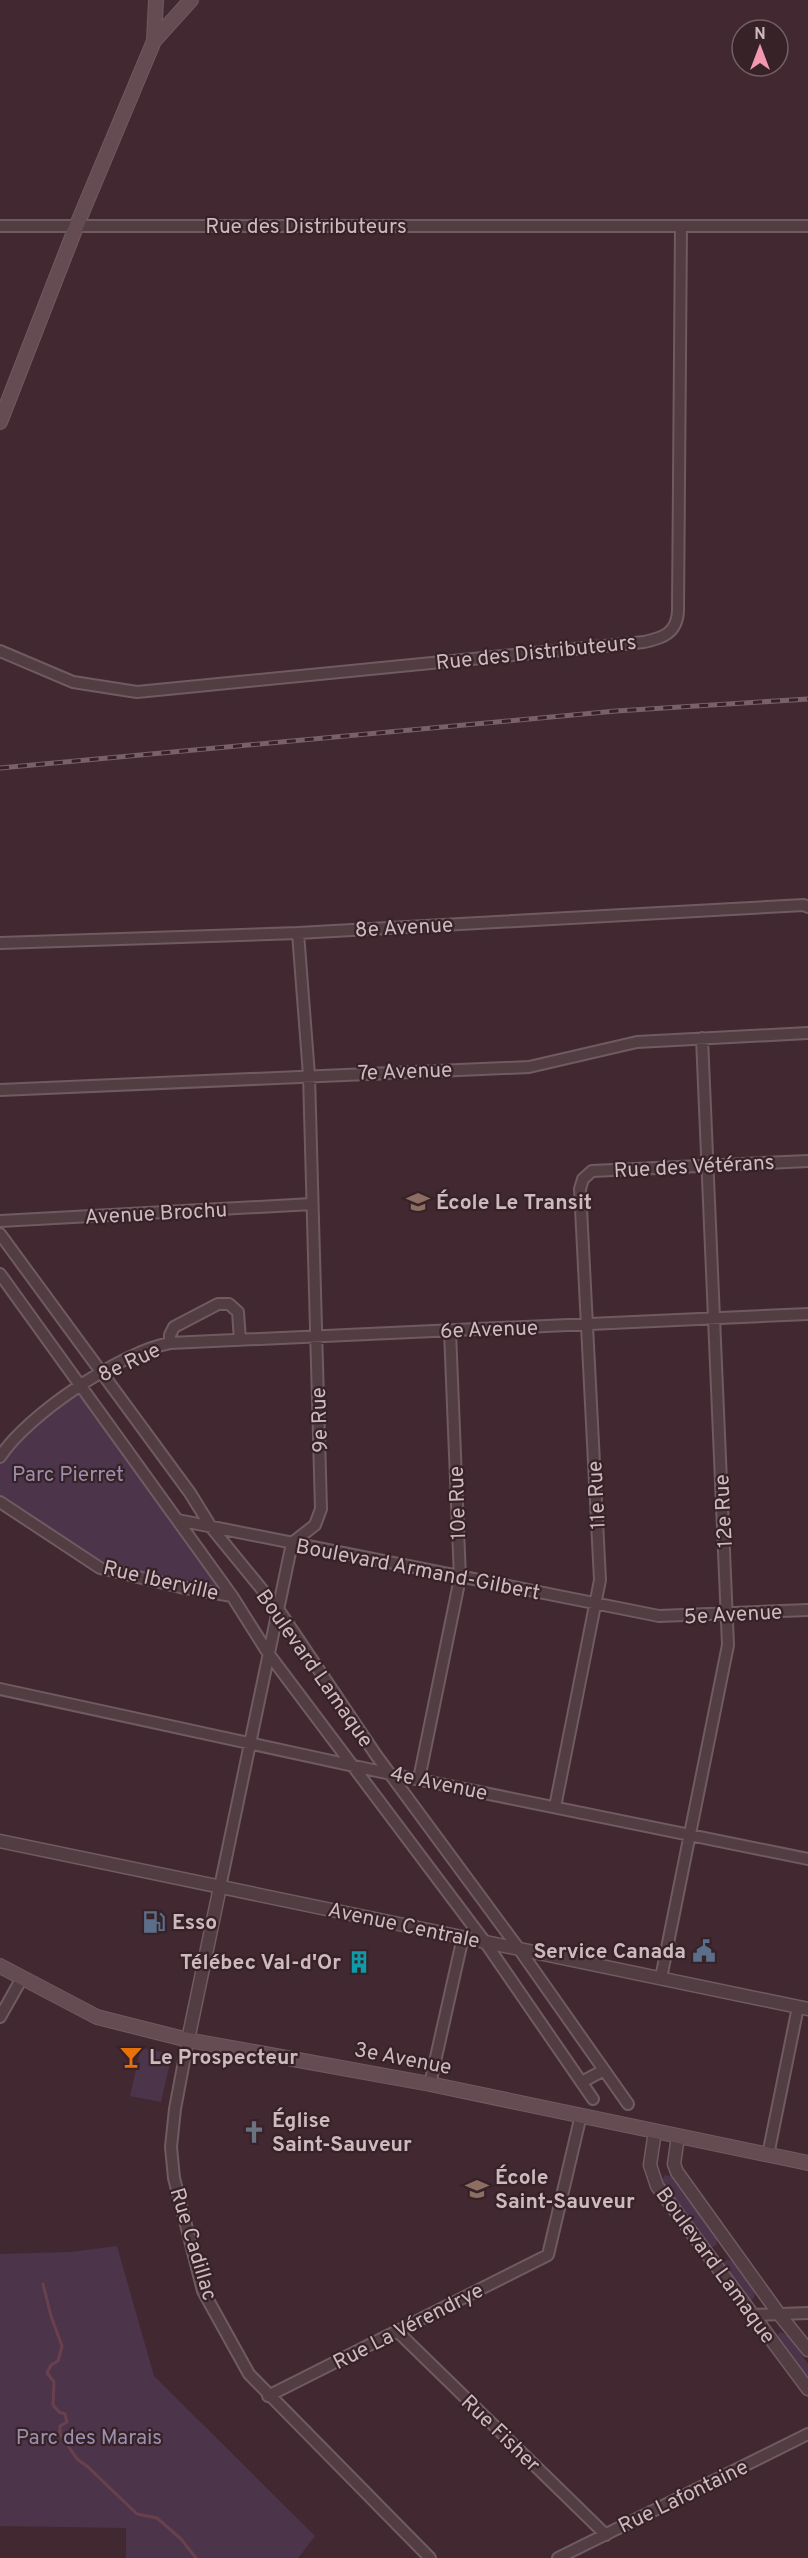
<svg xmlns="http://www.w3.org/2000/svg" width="808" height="2558" viewBox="0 0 808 2558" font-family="Overpass,sans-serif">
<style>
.green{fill:#4c354a}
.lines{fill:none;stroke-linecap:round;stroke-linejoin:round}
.stream{stroke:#6a404c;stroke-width:3}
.minor-casing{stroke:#6f5b61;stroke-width:14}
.tertiary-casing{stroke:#6f5b61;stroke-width:15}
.secondary-casing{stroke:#6f5b61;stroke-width:16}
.minor{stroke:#523d43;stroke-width:10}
.tertiary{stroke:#523d43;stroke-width:12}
.secondary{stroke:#654b52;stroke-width:14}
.rail-casing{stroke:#7a6169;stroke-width:5}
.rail{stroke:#372228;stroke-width:3;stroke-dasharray:9;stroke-linecap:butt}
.labels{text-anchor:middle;stroke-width:4.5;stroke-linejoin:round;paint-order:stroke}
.street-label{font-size:21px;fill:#ccbabf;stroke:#372228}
.poi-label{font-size:21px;font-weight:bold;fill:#ccbabf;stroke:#372228;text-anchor:start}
.park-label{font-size:21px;fill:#9a8faf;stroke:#372228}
</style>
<rect width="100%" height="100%" fill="#422931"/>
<!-- green -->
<path class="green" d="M79,1386l153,210 -132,-28 -100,-66v-45z
M141,2048l31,6 -11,48 -31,-6z
M665,2175l8,2 43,61 1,7 -7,3 -50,-66z
M117,2246l37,130 161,160 -17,22h-172v-30l-126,-2v-272l71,-2z
M727,2260l6,1 22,30 -1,7 -6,3 -26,-36z
M780,2332l8,3 20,29v21l-33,-48z"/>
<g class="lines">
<!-- stream -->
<path class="stream" d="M43,2284l8,32 11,30 -4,15 -7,4 -4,8 7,9 -1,23 6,7 6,2 2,8 -7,4v8l17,25 11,8 49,47 20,4 24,21 15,19"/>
<!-- minor casing -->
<g class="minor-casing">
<path id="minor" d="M0,226h808
M0,651l73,31 64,10 507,-50c19,-4 33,-9 34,-31l3,-385
M0,943l298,-10 506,-28 4,2
M0,1090l529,-23 108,-25 171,-9
M0,1221l312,-17
M0,1234l190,259 21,34 67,82 98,146 143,194 109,155
M0,1274l232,322 36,57 217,289 108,157
M170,1343v-8l4,-8 44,-23h11l9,8 2,28
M0,1457c27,-42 121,-105 170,-114l638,-29
M0,1502l100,66 80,19 52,9
M178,1520l481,96 149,-6
M0,1689l391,85 417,85
M419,1779l41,-201 -10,-247
M555,1807l45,-227 -20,-391 3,-10 9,-8 216,-10
M220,1887l72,-344 23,-18 6,-16 -12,-434 -11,-142
M661,1978l67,-333 -26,-607
M0,2017l22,-39
M188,2040l-13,69 -4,38 3,31 29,113 46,83 181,184
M582,2082l22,-12
M430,2084l33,-147
M768,2155l30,-148
M752,2315l56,-2
M397,2331l209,204
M268,2396l280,-141 33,-140
M558,2558l250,-124"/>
</g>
<!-- tertiary casing -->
<g class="tertiary-casing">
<path id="tertiary" d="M0,1841l808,168
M188,2040l32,-153
M655,2131l-5,34 7,21 151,203
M678,2136l-4,28 3,8 102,142 29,36"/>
</g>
<!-- secondary casing -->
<g class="secondary-casing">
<path id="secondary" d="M154,41l37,-41
M0,422l76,-195 78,-186 2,-41
M0,1966l97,51 91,23 242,44 378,79"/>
</g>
<!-- minor -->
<use href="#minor" class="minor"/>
<!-- tertiary -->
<use href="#tertiary" class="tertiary"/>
<!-- secondary -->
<use href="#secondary" class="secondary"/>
<!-- rail casing -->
<g class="rail-casing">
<path id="rail" d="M0,768l616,-57 192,-12"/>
</g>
<!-- rail -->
<use href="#rail" class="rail"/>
</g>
<!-- icons -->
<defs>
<g id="school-bare" transform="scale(1.8)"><path d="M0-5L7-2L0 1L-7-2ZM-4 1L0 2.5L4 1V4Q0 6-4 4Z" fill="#8d6e63" stroke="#372228" stroke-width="2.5" paint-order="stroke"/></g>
<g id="fuel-bare" transform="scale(1.8)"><path d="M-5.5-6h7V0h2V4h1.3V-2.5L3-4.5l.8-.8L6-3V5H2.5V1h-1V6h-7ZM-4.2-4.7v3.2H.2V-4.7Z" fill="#5c6f8a" stroke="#372228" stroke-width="2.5" paint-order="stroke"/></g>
<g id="civic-bare" transform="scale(1.8)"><path d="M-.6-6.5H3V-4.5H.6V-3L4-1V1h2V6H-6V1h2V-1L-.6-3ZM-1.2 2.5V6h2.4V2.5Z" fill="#5c6f8a" stroke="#372228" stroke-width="2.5" paint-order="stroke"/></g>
<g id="building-bare" transform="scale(1.8)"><path d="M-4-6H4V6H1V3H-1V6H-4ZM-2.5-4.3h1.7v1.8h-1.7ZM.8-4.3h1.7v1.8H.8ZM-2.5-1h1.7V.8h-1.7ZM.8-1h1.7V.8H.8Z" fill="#0f9aa8" stroke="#372228" stroke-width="2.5" paint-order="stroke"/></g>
<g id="bar-bare" transform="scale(1.8)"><path d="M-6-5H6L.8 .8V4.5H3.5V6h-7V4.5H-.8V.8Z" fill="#e8710a" stroke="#372228" stroke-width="2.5" paint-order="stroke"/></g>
<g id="church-bare" transform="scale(1.8)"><path d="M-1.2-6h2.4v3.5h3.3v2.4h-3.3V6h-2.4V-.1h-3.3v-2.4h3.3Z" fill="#6b7280" stroke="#372228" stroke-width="2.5" paint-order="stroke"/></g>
</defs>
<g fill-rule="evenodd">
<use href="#school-bare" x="418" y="1202"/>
<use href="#fuel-bare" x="154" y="1922"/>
<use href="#civic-bare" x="704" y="1951"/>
<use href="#building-bare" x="359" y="1962"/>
<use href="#bar-bare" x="131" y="2057"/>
<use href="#church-bare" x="254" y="2132"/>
<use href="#school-bare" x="477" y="2189"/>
</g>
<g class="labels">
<!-- street labels -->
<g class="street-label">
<text x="306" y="233">Rue des Distributeurs</text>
<text transform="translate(536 652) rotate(-6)" y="7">Rue des Distributeurs</text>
<text transform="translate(404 927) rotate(-3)" y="7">8e Avenue</text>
<text transform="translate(405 1071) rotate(-2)" y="7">7e Avenue</text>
<text transform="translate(694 1166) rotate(-3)" y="7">Rue des Vétérans</text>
<text transform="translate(156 1213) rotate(-3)" y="7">Avenue Brochu</text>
<text transform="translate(489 1329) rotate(-2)" y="7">6e Avenue</text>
<text transform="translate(129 1362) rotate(-25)" y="7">8e Rue</text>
<text transform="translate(319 1420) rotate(-92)" y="7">9e Rue</text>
<text transform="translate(596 1495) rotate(-93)" y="7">11e Rue</text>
<text transform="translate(457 1503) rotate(-92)" y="7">10e Rue</text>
<text transform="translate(723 1511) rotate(-93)" y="7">12e Rue</text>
<text transform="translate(418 1569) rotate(11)" y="7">Boulevard Armand-Gilbert</text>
<text transform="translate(161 1580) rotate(13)" y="7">Rue Iberville</text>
<text transform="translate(733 1614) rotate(-3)" y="7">5e Avenue</text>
<text transform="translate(315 1668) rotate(55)" y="7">Boulevard Lamaque</text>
<text transform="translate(439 1783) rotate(12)" y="7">4e Avenue</text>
<text transform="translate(404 1925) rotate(12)" y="7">Avenue Centrale</text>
<text transform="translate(403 2058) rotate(11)" y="7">3e Avenue</text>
<text transform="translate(194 2244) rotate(73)" y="7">Rue Cadillac</text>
<text transform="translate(716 2265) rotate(54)" y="7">Boulevard Lamaque</text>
<text transform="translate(408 2326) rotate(-27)" y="7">Rue La Vérendrye</text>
<text transform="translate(501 2433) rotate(44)" y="7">Rue Fisher</text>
<text transform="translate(683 2496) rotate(-26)" y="7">Rue Lafontaine</text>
</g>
<!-- poi labels -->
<g class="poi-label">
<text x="436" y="1209">École Le Transit</text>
<text x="172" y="1929">Esso</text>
<text x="686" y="1958" text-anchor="end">Service Canada</text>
<text x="341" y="1969" text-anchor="end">Télébec Val-d'Or</text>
<text x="149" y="2064">Le Prospecteur</text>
<text x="272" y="2127">Église<tspan x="272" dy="24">Saint-Sauveur</tspan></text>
<text x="495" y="2184">École<tspan x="495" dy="24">Saint-Sauveur</tspan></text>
</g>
<!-- park labels -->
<g class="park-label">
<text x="68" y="1481">Parc Pierret</text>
<text x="89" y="2444">Parc des Marais</text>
</g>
</g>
<!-- north arrow -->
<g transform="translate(760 48)"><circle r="28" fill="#372228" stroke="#735f64" stroke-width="1.5"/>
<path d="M0-4.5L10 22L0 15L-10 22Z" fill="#f398b1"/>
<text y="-9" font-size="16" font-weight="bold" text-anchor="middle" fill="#ccbabf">N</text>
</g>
</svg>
